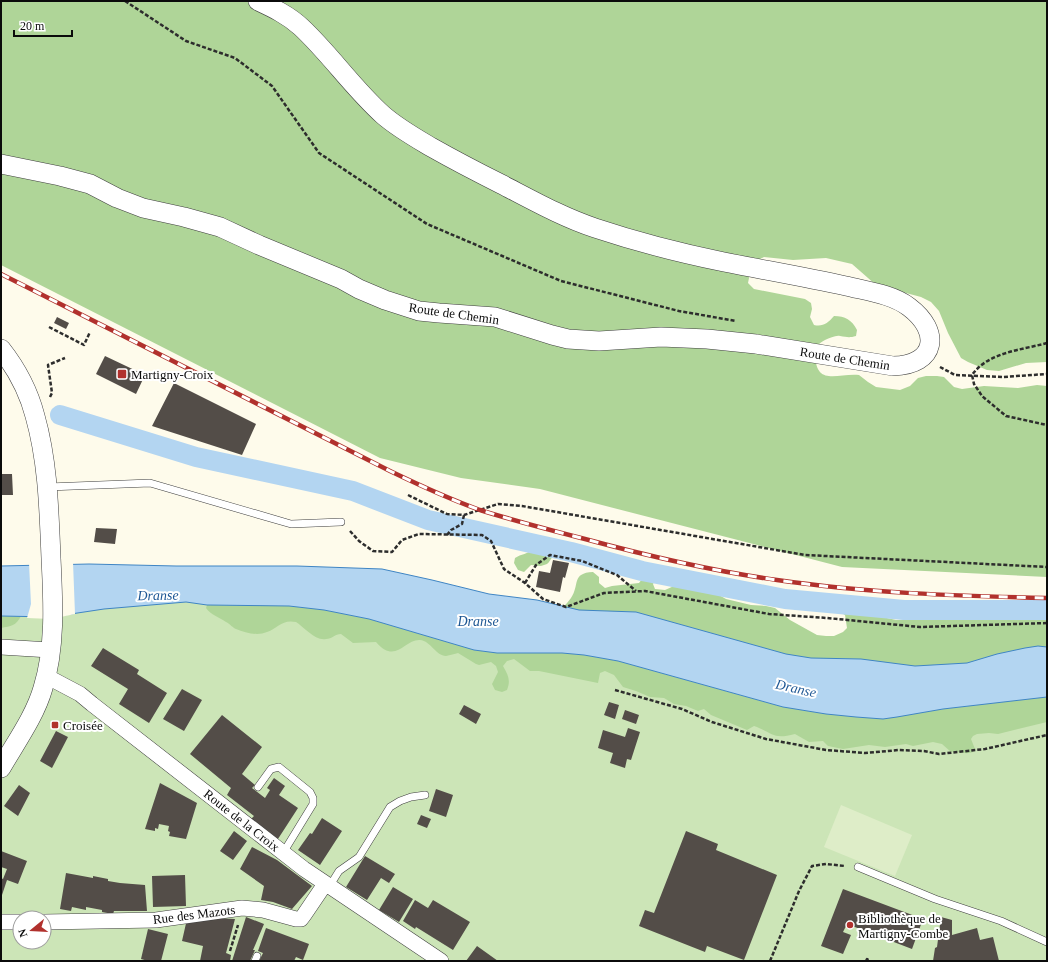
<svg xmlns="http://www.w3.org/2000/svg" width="1048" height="962" viewBox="0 0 1048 962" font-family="Georgia,serif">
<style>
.green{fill:#cce5b7;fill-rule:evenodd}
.forest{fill:#afd598}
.pitch{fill:#deedc8}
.water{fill:#b3d5f1;stroke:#3f85c4}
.pier{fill:#fefbeb}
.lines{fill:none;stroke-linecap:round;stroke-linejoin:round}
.canal{stroke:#b3d5f1;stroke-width:20}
.building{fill:#534d48}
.service-casing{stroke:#3e3e3e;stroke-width:8}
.minor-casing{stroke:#3e3e3e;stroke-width:16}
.tertiary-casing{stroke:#3e3e3e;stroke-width:20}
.path{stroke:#2d2d2d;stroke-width:2.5;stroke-dasharray:4 2;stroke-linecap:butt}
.service{stroke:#fff;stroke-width:7}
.minor{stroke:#fff;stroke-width:15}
.tertiary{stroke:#fff;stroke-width:19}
.rail-casing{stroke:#b1312d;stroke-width:4.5}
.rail{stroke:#fff;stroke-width:3;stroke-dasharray:9;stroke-linecap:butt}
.poi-dot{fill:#b1312d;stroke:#fff;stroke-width:1.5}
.labels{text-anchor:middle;stroke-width:4;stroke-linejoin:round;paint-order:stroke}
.street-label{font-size:13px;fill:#0b0b0b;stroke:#fff}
.poi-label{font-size:13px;fill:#0b0b0b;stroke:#fff;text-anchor:start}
.water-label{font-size:14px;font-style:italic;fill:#1e5794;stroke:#fff}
</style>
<rect width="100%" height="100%" fill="#fefbeb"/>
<!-- green -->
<path class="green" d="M331,589l716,102v270h-1046v-365zM20,918h24v24h-24z"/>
<!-- forest -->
<path class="forest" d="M1,1h1046v361l-21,1 -27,8 -12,-1 -19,-8 -7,-4 -13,-25 -9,-22 -8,-9 -10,-5 -45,-12 -24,-21 -26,-6 -33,2 -29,-3 -12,6 -4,20 6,6 51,10 6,4 1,6 -2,8 4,8c9,2 14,-2 20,-9 11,0 18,4 23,14l-1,6c-7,2 -9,1 -16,0 -4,-1 -10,2 -15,4 -6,3 -10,7 -10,14 1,33 22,19 44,21l9,7 8,5 24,3 10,-4 8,-8 8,-2h11l7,1 10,10 8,2 22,-3 34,2 19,-3 10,1v191l-205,-10 -302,-78 -79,-11 -81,-20 -379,-193z
M531,536h3l20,8 22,4 26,8 24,5 10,5h13l5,5 2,7 -3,6 2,5 10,1 9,-4 15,-3 30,12 7,4 25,6 15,1 9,2 15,12 27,15 9,1h8l9,-4 4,-4 -2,-13c-10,-7 -24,-3 -35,-9v-5l86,19 151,-2v47l-185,12 -306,-63c5,-5 11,-10 15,-16 9,-13 0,-25 22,-26l6,5v6l6,5 7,-2 27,-3 3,-4 -2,-4 -17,-5 -12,-2 -15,-7 -36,-8c-8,0 -8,7 -13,11l-6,2 -10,-1 -7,7 -6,-2 -4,-7 1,-5c6,-4 13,-4 18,-9l-5,-12z
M207,605l82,1 35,4 45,9 105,31 23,3h65l22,2 34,6 165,46 43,7 57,5 60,-10 104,-12v25l-49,12 -9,-1 -12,1 -4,2 -2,3 4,10 -2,3c-8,3 -14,-1 -22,0l-9,-8 -9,-2 -20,4 -7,-2 -21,3 -16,-2 -26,4 -15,-3 -5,-5 -14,1 -14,-8c-23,6 -21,-1 -41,-8l-7,4 -36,-15 -7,-6 -6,2 -12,-5 -12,-2 -10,-6 -14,-1 -14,-6 -13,-4 -9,-12 -9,-4 -5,2 -2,10 -59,-12h-9l-16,-12 -7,2 -4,5c5,9 8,14 4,24l-5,2 -7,-2 -3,-6 6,-12 -2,-6 -5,-4 -12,3 -3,-1 -18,-11c-3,1 -8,2 -12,3 -10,0 -15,-15 -26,-16 -16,-1 -24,25 -44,2l-23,1 -12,-9c-6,0 -9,5 -15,5 -11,2 -22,-12 -30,-17 -14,-3 -18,6 -29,10 -9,4 -22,1 -31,-3 -3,-1 -6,-5 -10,-7 -7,-5 -15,-7 -20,-14z
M1,607l20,9c-5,10 -10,10 -20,12z"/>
<!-- pitch -->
<path class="pitch" d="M841,805l71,30 -17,41 -71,-29z"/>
<!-- water -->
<path class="water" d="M89,564l87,2h121l85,3 50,11 57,14 48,6 42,10 57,2 150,42 25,4 50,1 54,7 52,-3 30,-9 28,-6 13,-2 9,1v50l-104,12 -46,8 -14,2 -27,-2 -30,-3 -43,-7 -165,-46 -34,-6 -22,-2h-65l-23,-3 -105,-31 -45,-9 -35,-4 -82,-1 -21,-3 -82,7 -53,8 -50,-1v-50z"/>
<!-- pier -->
<path class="pier" d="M73,562l2,52 -24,5 -24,-1 4,-14 -2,-41z"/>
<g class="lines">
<!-- canal -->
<path class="canal" d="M60,415l136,42 157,34 75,29 143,32 71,19 143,28 119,11h143"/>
</g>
<!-- building -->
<path class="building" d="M57,317l12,6 -3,6 -12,-6z
M105,356l40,19 -9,19 -40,-20z
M174,383l82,41 -14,31 -90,-29z
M1,474h11l1,21h-12z
M96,528l21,1 -2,15 -21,-2z
M553,560l16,3 -4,15 -2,-1 -3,15 -24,-5 3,-16 11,2z
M103,648l36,22 -2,4 30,19 -18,30 -30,-19 9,-15 -37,-23z
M182,689l20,11 -18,31 -21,-12z
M609,702l10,3 -4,14 -11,-4z
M464,705l17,9 -5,10 -17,-10z
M625,710l14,5 -3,9 -14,-5z
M222,715l40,32 -20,27 13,11 -3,3 13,10 5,-8 -3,-2 7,-10 11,8 -6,9 19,13 -22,34 -27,-21 5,-5 -27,-21 4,-7 -41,-34z
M628,728l12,4 -9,28 -4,-1 -2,9 -15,-5 3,-10 -15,-5 5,-18 22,7z
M56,731l12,6 -16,31 -12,-7z
M160,783l37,20 -11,36 -17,-3 1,-4 -2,-1 1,-5 -10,-2 -1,5 -3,-1v3l-10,-2z
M19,785l11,8 -12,23 -14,-10z
M436,789l17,6 -7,22 -17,-6z
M421,815l10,4 -4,9 -10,-4z
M322,818l20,13 -22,34 -22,-15 12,-17 2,1z
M234,831l13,10 -14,19 -13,-9z
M686,831l32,13 -2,6 61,25 -33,85 -37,-14 -2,6 -66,-26 6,-16 9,3z
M252,847l25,13 35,26 -20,23 -19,-7 -12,-2 3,-14 -24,-17z
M1,851l26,10 -9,23 -11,-4 -6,18v-20l2,1 4,-10 -6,-2z
M365,856l30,18 -6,9 -8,-5 -14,22 -21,-13z
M66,873l27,5v-2l15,3v2l12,2 25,2 2,26h-33l-1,3 -11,-2v-2l-16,-3v3l-14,-3 -1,4 -11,-2z
M185,875l1,31 -33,1 -1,-31z
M393,887l20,12 -14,23 -20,-12z
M843,889l80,30 -11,30 -65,-25 -4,8 8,3 -8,19 -22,-8z
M415,900l13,8 5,-8 37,22 -17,28 -37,-23 -1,2 -12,-8z
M246,917l18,7 -11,26h2l-5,11h-18z
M941,917l11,3v15l25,-7 3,12 13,-3 6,24h-66l2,-13 2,-1z
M215,918l20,1 -9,34 5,2 -1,6h-30l3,-15 -21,-5 5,-22z
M266,928l43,16 -6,16 -7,-3 -2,4h-35l4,-8 -5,-2z
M148,929l20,5 -7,27h-13l-7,-2z
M477,946l21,15h-32z"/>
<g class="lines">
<!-- service casing -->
<g class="service-casing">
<path id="service" d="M48,487l102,-4 141,41 50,-2
M258,787l13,-18 8,-2 31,25 3,6v6l-30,49
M858,867l77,32 66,22 46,21
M329,887l10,-16 20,-14 31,-50 10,-6 11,-4 14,-2
M255,961l2,-5"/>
</g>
<!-- minor casing -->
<g class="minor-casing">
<path id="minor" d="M1,647l49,3
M46,676l34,18 12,10 212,165 137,92
M1,922h19
M44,922l112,-2 86,-12 21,2 33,9h5l3,-4 21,-31"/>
</g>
<!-- tertiary casing -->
<g class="tertiary-casing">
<path id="tertiary" d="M1,164l59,12 30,8 27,14 26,10 41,9 36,10 39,18 82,34 18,10 26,11 34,11 20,2 56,4 57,18 16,4 31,2 62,-4 46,2 49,5 137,22c44,-1 48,-35 16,-59 -17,-13 -43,-16 -63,-21 -41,-9 -82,-16 -122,-24 -44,-9 -87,-20 -129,-34 -33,-11 -63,-28 -94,-44 -24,-12 -47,-24 -70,-37 -17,-10 -33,-19 -48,-32 -30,-27 -53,-61 -82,-88 -13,-12 -28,-19 -43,-26
M1,349c15,19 28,44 34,67 13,46 14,94 16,142 2,42 5,88 -8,130 -8,28 -27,54 -42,80"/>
</g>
<!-- path -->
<path class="path" d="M125,1l61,40 49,17 37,28 47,67 108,71 134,57 118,30 57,10
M49,327l35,18 6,-13
M1047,343c-25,7 -59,9 -75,32l2,9 8,12 24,20 41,9
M940,367l15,8 48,2 44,-3
M50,397l2,-4 -4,-28 17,-7
M408,495l39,19 17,1 34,-11 24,2 283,49 242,12
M350,531l9,10 14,10 19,1 10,-12 17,-6 63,1 9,6 13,28 21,14 18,16 23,8 38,-14 41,-2 124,23 58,4 93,9 127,-4
M447,535l4,-5 11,-6 2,-9
M525,583l11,-18 14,-10 32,6 35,14 19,16
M615,690l67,19 30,13 54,17 60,11 39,3 34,-3 25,1 15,3 46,-5 62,-14
M230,951l8,-26
M770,961l29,-70 13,-25 14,-2 19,2
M866,961l1,-2 3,2"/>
<!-- service -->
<use href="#service" class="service"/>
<!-- minor -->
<use href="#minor" class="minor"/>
<!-- tertiary -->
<use href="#tertiary" class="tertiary"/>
<!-- rail casing -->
<g class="rail-casing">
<path id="rail" d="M1,274l389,197c29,14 59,28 90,39 35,11 70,20 105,29 63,17 127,32 192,41 89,13 180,16 270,18"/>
</g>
<!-- rail -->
<use href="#rail" class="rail"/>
</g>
<!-- markers -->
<g class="poi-dot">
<rect x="117" y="369" width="10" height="10" rx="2"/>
<rect x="51" y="721" width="8" height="8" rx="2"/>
<circle cx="850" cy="925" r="4"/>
</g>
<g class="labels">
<!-- street labels -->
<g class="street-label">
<text transform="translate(454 313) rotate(8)" y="5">Route de Chemin</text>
<text transform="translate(845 358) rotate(9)" y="5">Route de Chemin</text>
<text transform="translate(242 820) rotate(38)" y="5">Route de la Croix</text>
<text transform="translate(194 914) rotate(-7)" y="5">Rue des Mazots</text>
</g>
<!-- poi labels -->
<g class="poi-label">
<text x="131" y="379">Martigny-Croix</text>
<text x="63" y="730">Croisée</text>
<text x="858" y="923">Bibliothèque de<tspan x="858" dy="15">Martigny-Combe</tspan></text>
</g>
<!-- water labels -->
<g class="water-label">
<text transform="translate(158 595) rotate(-1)" y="5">Dranse</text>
<text x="478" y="626">Dranse</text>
<text transform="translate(796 688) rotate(13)" y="5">Dranse</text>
</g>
</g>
<!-- border -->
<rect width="1048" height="962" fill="none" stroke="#0b0b0b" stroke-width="4"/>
<!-- north arrow -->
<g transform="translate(32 930) rotate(252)"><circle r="19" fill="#ffffff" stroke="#9d9d9d"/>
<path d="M0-3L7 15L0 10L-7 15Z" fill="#b1312d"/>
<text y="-6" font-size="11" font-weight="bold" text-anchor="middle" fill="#0b0b0b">N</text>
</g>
<!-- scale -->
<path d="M14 30v6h58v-6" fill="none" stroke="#0b0b0b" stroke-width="2"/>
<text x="20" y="30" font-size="12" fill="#0b0b0b" stroke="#ffffff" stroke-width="3" paint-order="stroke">20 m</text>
</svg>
